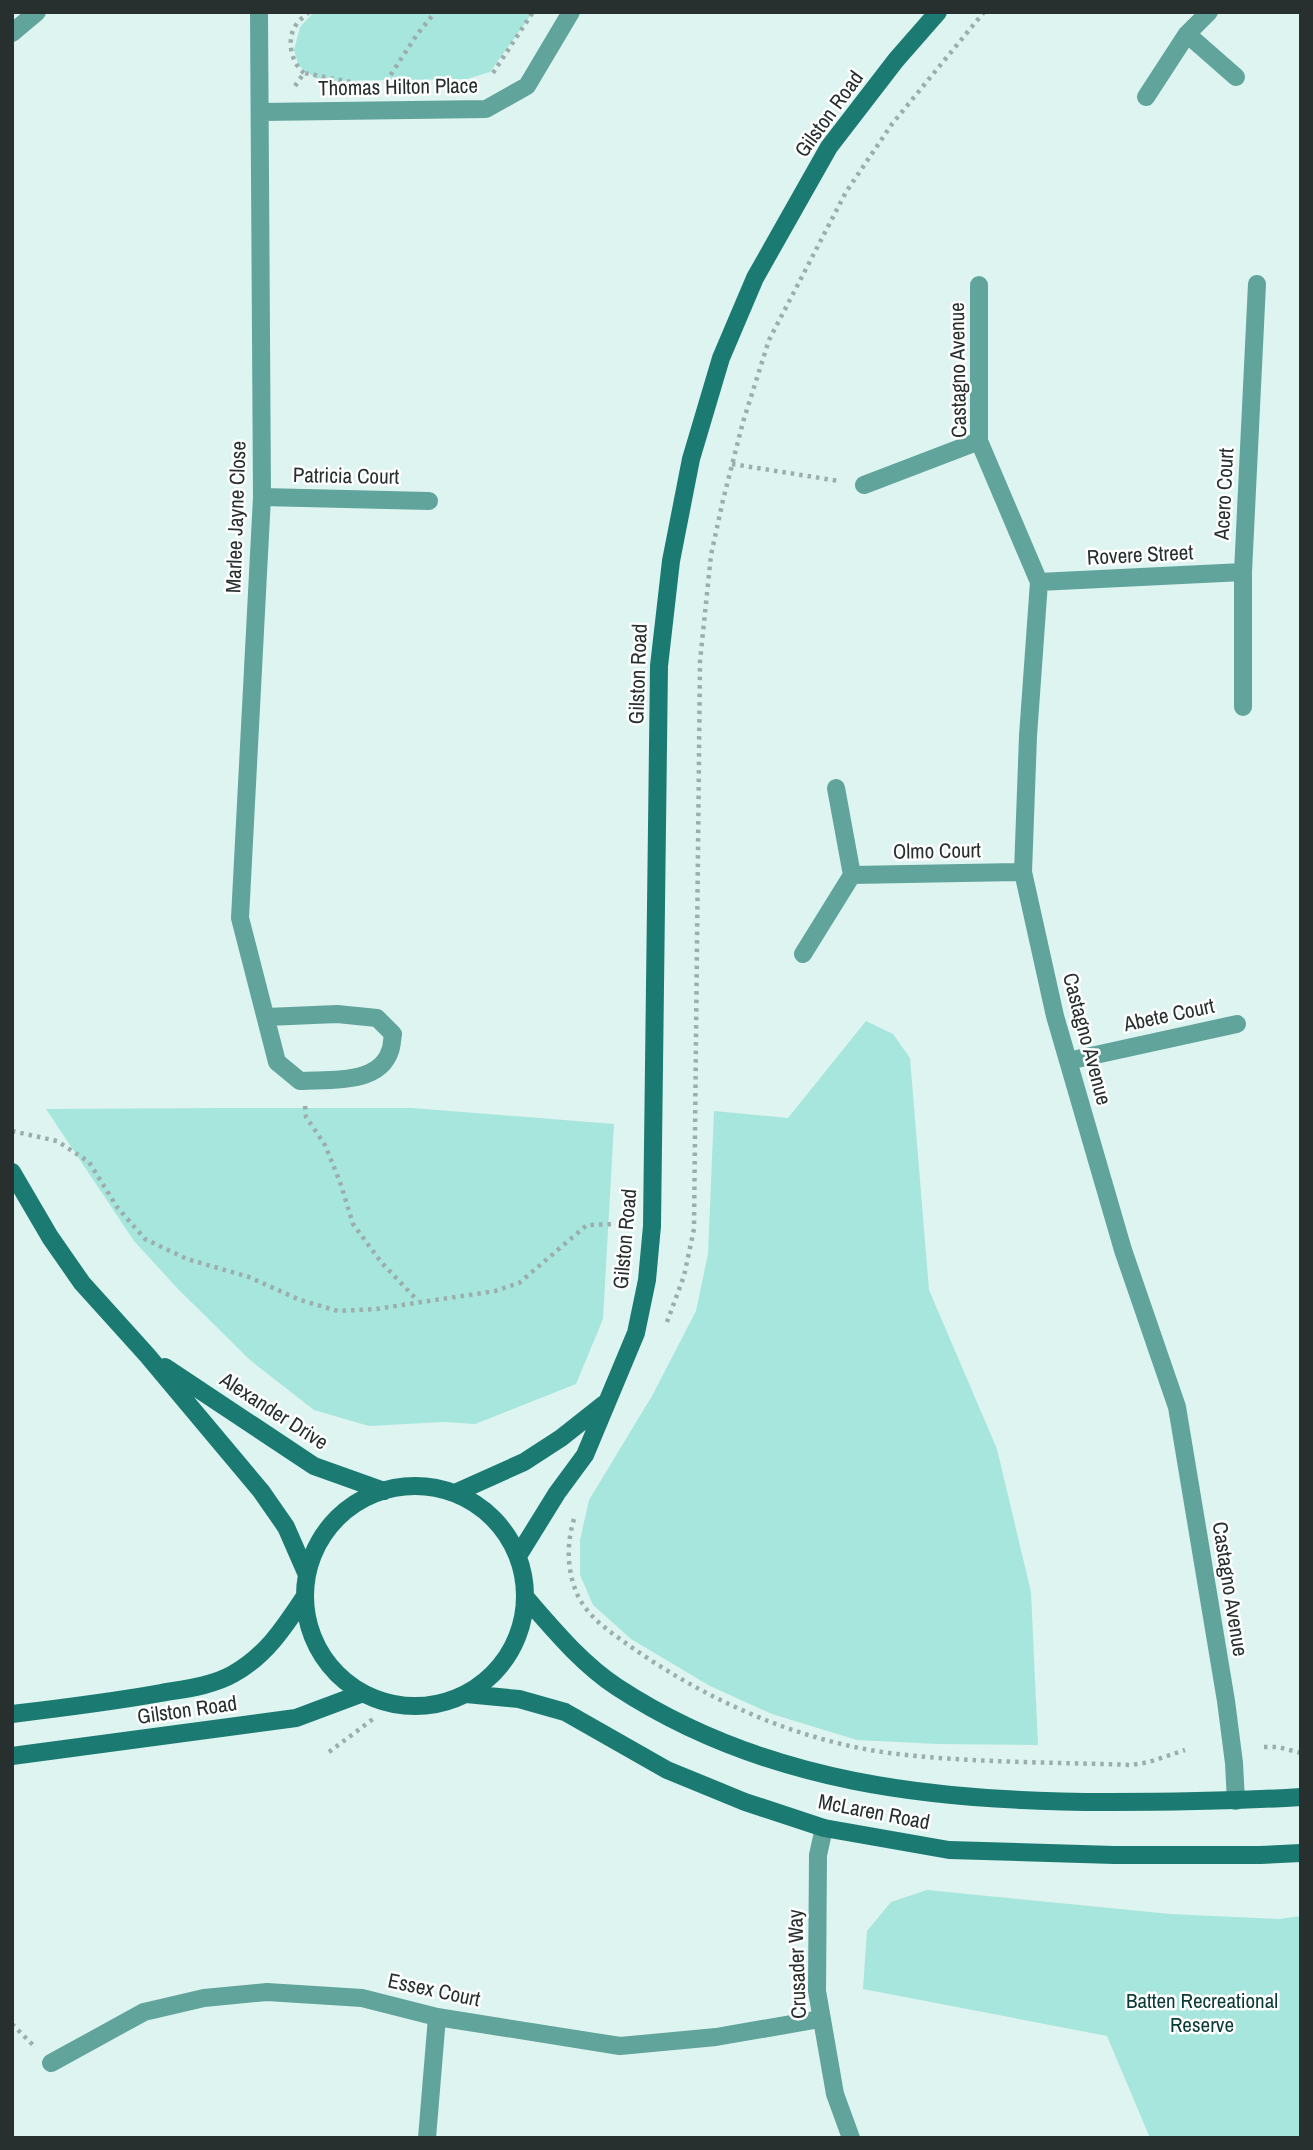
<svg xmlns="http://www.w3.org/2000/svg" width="1313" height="2150" viewBox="0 0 1313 2150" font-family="'Archivo Narrow',sans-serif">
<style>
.green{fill:#a7e6dd}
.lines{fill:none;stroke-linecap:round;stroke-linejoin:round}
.path{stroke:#9caeac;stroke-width:4.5;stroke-dasharray:3.5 5;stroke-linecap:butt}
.lane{stroke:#60a49b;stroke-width:18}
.street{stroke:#60a49b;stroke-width:18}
.secondary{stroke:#1b7b72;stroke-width:18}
.labels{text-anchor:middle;stroke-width:5;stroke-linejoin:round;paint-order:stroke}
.street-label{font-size:21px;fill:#27302f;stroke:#fff}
.park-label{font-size:21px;fill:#0a3b36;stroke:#fff}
</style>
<rect width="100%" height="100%" fill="#ddf4f0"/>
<!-- green -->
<path class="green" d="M314,12h219l-43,60 -23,7 -147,2 -21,-15 -5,-16 6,-23z
M866,1021l27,13 17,24 19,232 68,159 34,143 7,153 -100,-1 -81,-4 -85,-26 -62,-28 -79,-47 -38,-34 -13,-30v-35l9,-40 63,-104 44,-85 12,-57 6,-143 74,7z
M226,1108h186l202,16 -11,195 -27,65 -101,40 -32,-2 -74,4 -55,-16 -64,-50 -72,-71 -44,-48 -88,-132z
M927,1890l243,24 109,5 22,-3v222h-151l-43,-102 -244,-47 4,-58 24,-29z"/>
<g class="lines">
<!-- path -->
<path class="path" d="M304,73c-13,-10 -18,-34 -8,-48 3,-5 9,-9 13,-13
M493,73l40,-61
M386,82l30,-46 19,-24
M295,86l9,-13 52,10
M732,464l107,17
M305,1106l1,11 19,28 15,37 13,42 28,38 37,39
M12,1131l45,10 32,21 28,45 28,32 42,20 62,18 51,23 38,11 38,-2 119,-18 24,-8 68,-58 29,-1
M667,1322l17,-46 10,-47 6,-568 11,-106 12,-55 20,-78 26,-82 77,-148 46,-68 92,-112
M574,1519c-8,26 -7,53 4,77 11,22 31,35 49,48 77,55 168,96 262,109 80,10 163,9 243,12l17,-3 36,-12
M1264,1747h14l23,6
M329,1752l44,-33
M12,2024l21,21"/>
<!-- lane -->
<path class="lane" d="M1187,34l49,43
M1146,97l41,-63 22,-22"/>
<!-- street -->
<path class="street" d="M259,14l3,483 -22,421 37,144 23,19c29,-2 79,4 90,-30 2,-5 2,-12 3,-17l-16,-16 -40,-4 -70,3
M12,33l25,-21
M261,112l225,-3 41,-23 44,-74
M979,285v156l60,141 -11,154 -5,136 32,144 68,234 54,157 49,294 8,62 2,38
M864,485l115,-44
M262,497l167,4
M1039,582l204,-10
M1243,707v-135l14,-288
M852,875l171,-3
M803,954l49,-79 -16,-87
M1068,1061l169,-37
M824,1828l-6,27 -1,136 18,103 16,44
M51,2063l93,-51 60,-14 63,-6 95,6 75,19 183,29 96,-9 104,-18
M427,2138l10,-121"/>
<!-- secondary -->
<path class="secondary" d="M12,1172l38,65 32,46 65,72 114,136 25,36 21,48
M165,1367l149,99 70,25
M305 1596a110 110 0 1 1 220 0a110 110 0 1 1-220 0Z
M455,1493l69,-31 37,-24 43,-34
M518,1556l39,-63 28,-38 51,-122 11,-53 5,-54 7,-560 12,-105 20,-102 30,-101 34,-80 74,-131 67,-87 42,-48
M526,1598c28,32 55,65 91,89 148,97 320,115 493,115 64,0 127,-1 191,-5
M466,1694l53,5 46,13 102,58 78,32 79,26 125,22 165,5h146l41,-2
M12,1714c50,-6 99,-12 149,-21 23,-4 51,-7 72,-19 33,-18 52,-48 72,-78
M12,1756l284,-38 67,-25"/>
</g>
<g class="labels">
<!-- street labels -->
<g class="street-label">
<text transform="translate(398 87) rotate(-1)" y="7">Thomas Hilton Place</text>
<text transform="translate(829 114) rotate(-54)" y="7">Gilston Road</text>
<text transform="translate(958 370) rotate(-91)" y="7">Castagno Avenue</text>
<text transform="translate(346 476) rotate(1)" y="7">Patricia Court</text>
<text transform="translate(1224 494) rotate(-87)" y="7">Acero Court</text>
<text transform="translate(236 517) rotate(-88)" y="7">Marlee Jayne Close</text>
<text transform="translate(1140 555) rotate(-3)" y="7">Rovere Street</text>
<text transform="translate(638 674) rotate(-88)" y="7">Gilston Road</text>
<text transform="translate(937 851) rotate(-1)" y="7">Olmo Court</text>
<text transform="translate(1169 1015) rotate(-12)" y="7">Abete Court</text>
<text transform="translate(1087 1039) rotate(75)" y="7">Castagno Avenue</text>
<text transform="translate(625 1239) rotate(-85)" y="7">Gilston Road</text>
<text transform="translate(274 1411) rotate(33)" y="7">Alexander Drive</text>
<text transform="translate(1230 1589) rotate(81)" y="7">Castagno Avenue</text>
<text transform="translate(187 1710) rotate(-8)" y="7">Gilston Road</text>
<text transform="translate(874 1812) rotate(11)" y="7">McLaren Road</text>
<text transform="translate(797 1964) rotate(-92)" y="7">Crusader Way</text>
<text transform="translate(434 1990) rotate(12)" y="7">Essex Court</text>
</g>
<!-- park labels -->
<g class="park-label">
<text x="1202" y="2008">Batten Recreational<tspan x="1202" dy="24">Reserve</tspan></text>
</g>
</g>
<!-- border -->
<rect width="1313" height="2150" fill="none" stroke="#27302f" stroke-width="28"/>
</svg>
